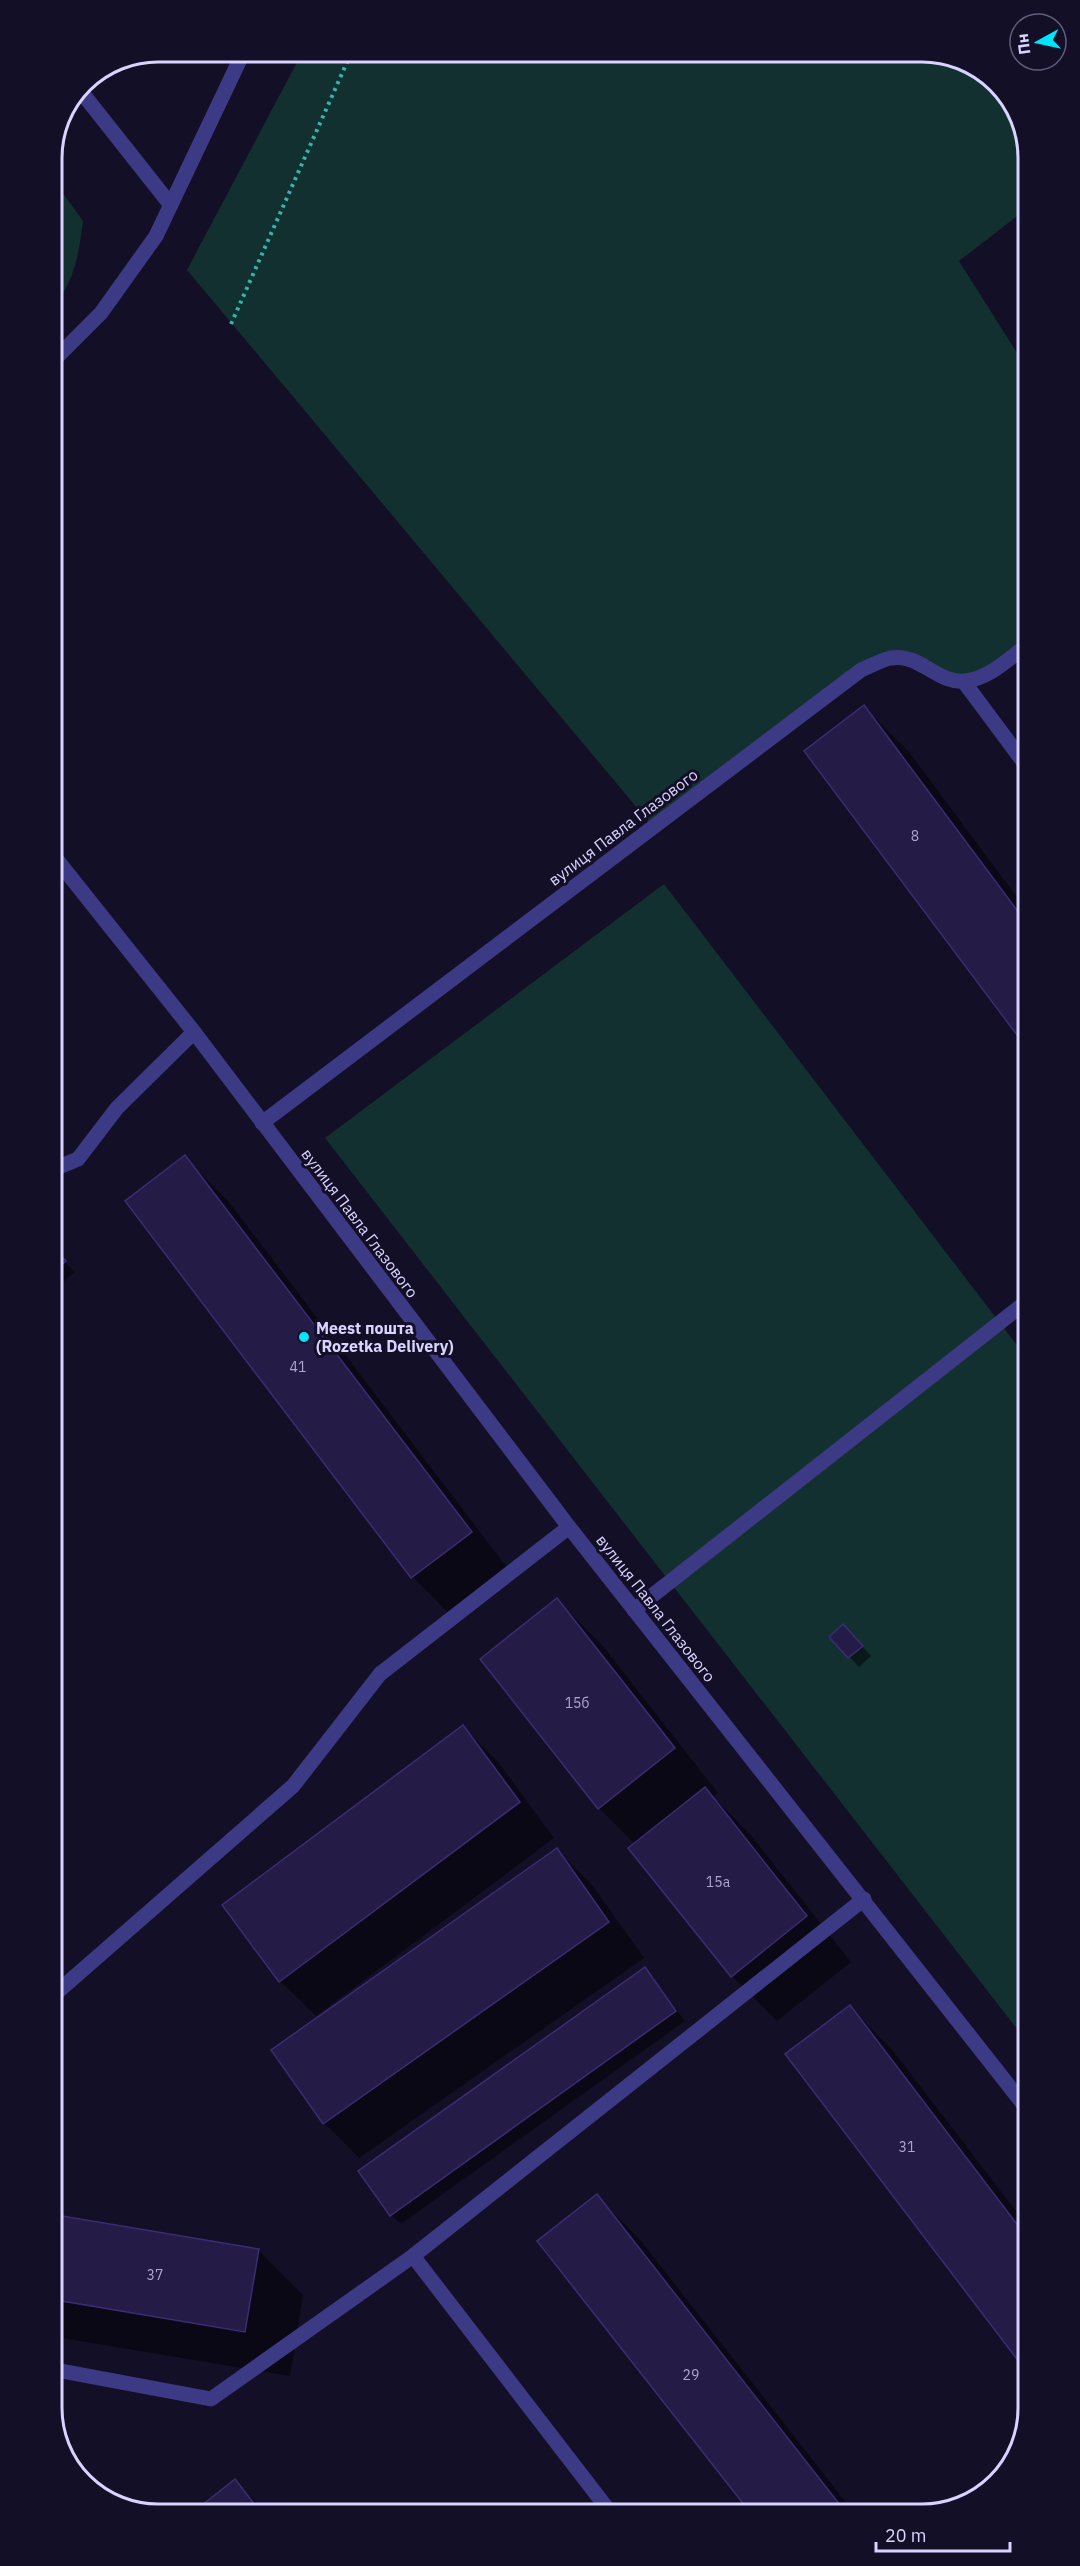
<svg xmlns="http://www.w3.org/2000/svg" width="1080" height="2566" viewBox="0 0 1080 2566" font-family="'IBM Plex Sans',sans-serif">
	<rect width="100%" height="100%" fill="#130f26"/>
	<g fill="#12302f">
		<polygon points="303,51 930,51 988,73 1023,123 1024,211 959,261 1024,364 1025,647 975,679 891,658 653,827 187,270"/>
		<path d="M 51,177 L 83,221 C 79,253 74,284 52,308 Z"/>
		<polygon points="664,884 1026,1357 1028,2043 325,1138"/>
	</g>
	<g fill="#0007">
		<polygon points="864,707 909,752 1025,908 1026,1045"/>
		<polygon points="184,1157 229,1202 515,1578 457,1622 413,1577 127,1202"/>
		<polygon points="54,1250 74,1272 54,1291"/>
		<polygon points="557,1600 602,1645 718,1793 713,1797 750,1834 851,1962 777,2021 732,1976 635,1844 599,1808"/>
		<polygon points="853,1636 871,1656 859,1667 832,1637"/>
		<polygon points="463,1727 498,1762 554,1838 316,2016 280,1981"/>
		<polygon points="557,1850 592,1885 644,1958 359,2158 324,2123"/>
		<polygon points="645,1969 685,2021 401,2224 391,2215"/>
		<polygon points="850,2007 894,2052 1029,2228 1029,2372"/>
		<polygon points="597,2196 641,2241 852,2510 751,2511"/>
		<polygon points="56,2216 258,2250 303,2295 290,2376 56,2337"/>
		<polygon points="235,2481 268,2514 193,2514"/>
	</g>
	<g fill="#241b47" stroke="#3b2d73" stroke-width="1.5">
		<polygon points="864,705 1025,921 1026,1047 804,751"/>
		<polygon points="185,1155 472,1532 411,1578 125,1201"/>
		<polygon points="54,1248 66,1261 54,1272"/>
		<polygon points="557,1598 675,1748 598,1809 480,1659"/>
		<polygon points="843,1624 863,1646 848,1658 829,1637"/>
		<polygon points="463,1725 520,1802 279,1982 222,1905"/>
		<polygon points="705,1787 807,1916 731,1977 628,1848"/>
		<polygon points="557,1848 609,1922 323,2124 271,2050"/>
		<polygon points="645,1967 676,2011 390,2216 358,2171"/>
		<polygon points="850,2005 1029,2240 1029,2375 785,2054"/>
		<polygon points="597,2194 844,2510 749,2511 537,2241"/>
		<polygon points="56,2215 259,2249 245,2332 56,2300"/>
		<polygon points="235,2479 262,2514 191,2514"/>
	</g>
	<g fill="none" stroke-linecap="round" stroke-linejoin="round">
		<polyline stroke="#2fb8b0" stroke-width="4" stroke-dasharray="3 4.5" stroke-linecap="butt" points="231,324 352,51"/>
		<g stroke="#3d3a85" stroke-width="15">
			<polyline points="79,89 170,204"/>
			<polyline points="52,362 101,313 156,236 244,51"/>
			<polyline points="964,682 1025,764"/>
			<polyline points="53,855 194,1032 569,1527 1028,2110"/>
			<path d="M 262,1123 L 861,670 C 871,666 881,660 891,658 C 920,653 937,684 965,681 C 988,679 1007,660 1025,647"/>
			<polyline points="54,1169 78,1159 117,1108 194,1032"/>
			<polyline points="634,1610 1026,1302"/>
			<polyline points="55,1994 293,1786 380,1674 569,1527"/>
			<polyline points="56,2370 211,2399 413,2256"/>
			<polyline points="610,2512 413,2256 864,1899"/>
		</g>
	</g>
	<circle fill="#00e5ff" stroke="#130f26" stroke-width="2" cx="304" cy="1337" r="6"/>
	<g text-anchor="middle" stroke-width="6" stroke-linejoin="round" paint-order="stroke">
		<g font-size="14" fill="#aca6d1">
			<text x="915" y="841">8</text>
			<text x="298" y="1372">41</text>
			<text x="577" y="1708">15б</text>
			<text x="718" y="1887">15а</text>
			<text x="907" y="2152">31</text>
			<text x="155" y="2280">37</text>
			<text x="691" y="2380">29</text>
		</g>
		<g font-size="16" fill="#d9d4ff" stroke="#130f26">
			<text transform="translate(623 827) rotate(-37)" y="6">вулиця Павла Глазового</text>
			<text transform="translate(360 1223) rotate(53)" y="6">вулиця Павла Глазового</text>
			<text transform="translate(656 1608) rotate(52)" y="6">вулиця Павла Глазового</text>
		</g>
		<g font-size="16" font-weight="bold" fill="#d9d4ff" stroke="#130f26" text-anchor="start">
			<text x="316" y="1334">Meest пошта<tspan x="316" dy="18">(Rozetka Delivery)</tspan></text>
		</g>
	</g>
	<path d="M0 0H1080V2566H0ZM158 62H922A96 96 0 0 1 1018 158V2408A96 96 0 0 1 922 2504H158A96 96 0 0 1 62 2408V158A96 96 0 0 1 158 62Z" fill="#130f26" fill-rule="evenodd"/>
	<path fill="none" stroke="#d9d4ff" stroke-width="3" d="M158 62H922A96 96 0 0 1 1018 158V2408A96 96 0 0 1 922 2504H158A96 96 0 0 1 62 2408V158A96 96 0 0 1 158 62Z"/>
	<g transform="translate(1038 42) rotate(262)"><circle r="28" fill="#130f26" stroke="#625e7d" stroke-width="1.5"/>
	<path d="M0-4.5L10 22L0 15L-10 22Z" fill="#00e5ff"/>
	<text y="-9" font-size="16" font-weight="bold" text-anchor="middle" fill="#d9d4ff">Пн</text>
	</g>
	<path d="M876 2542v9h134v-9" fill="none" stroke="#d9d4ff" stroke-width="3"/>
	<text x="885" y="2542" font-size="18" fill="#d9d4ff" stroke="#130f26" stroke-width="4.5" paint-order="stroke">20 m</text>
</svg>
